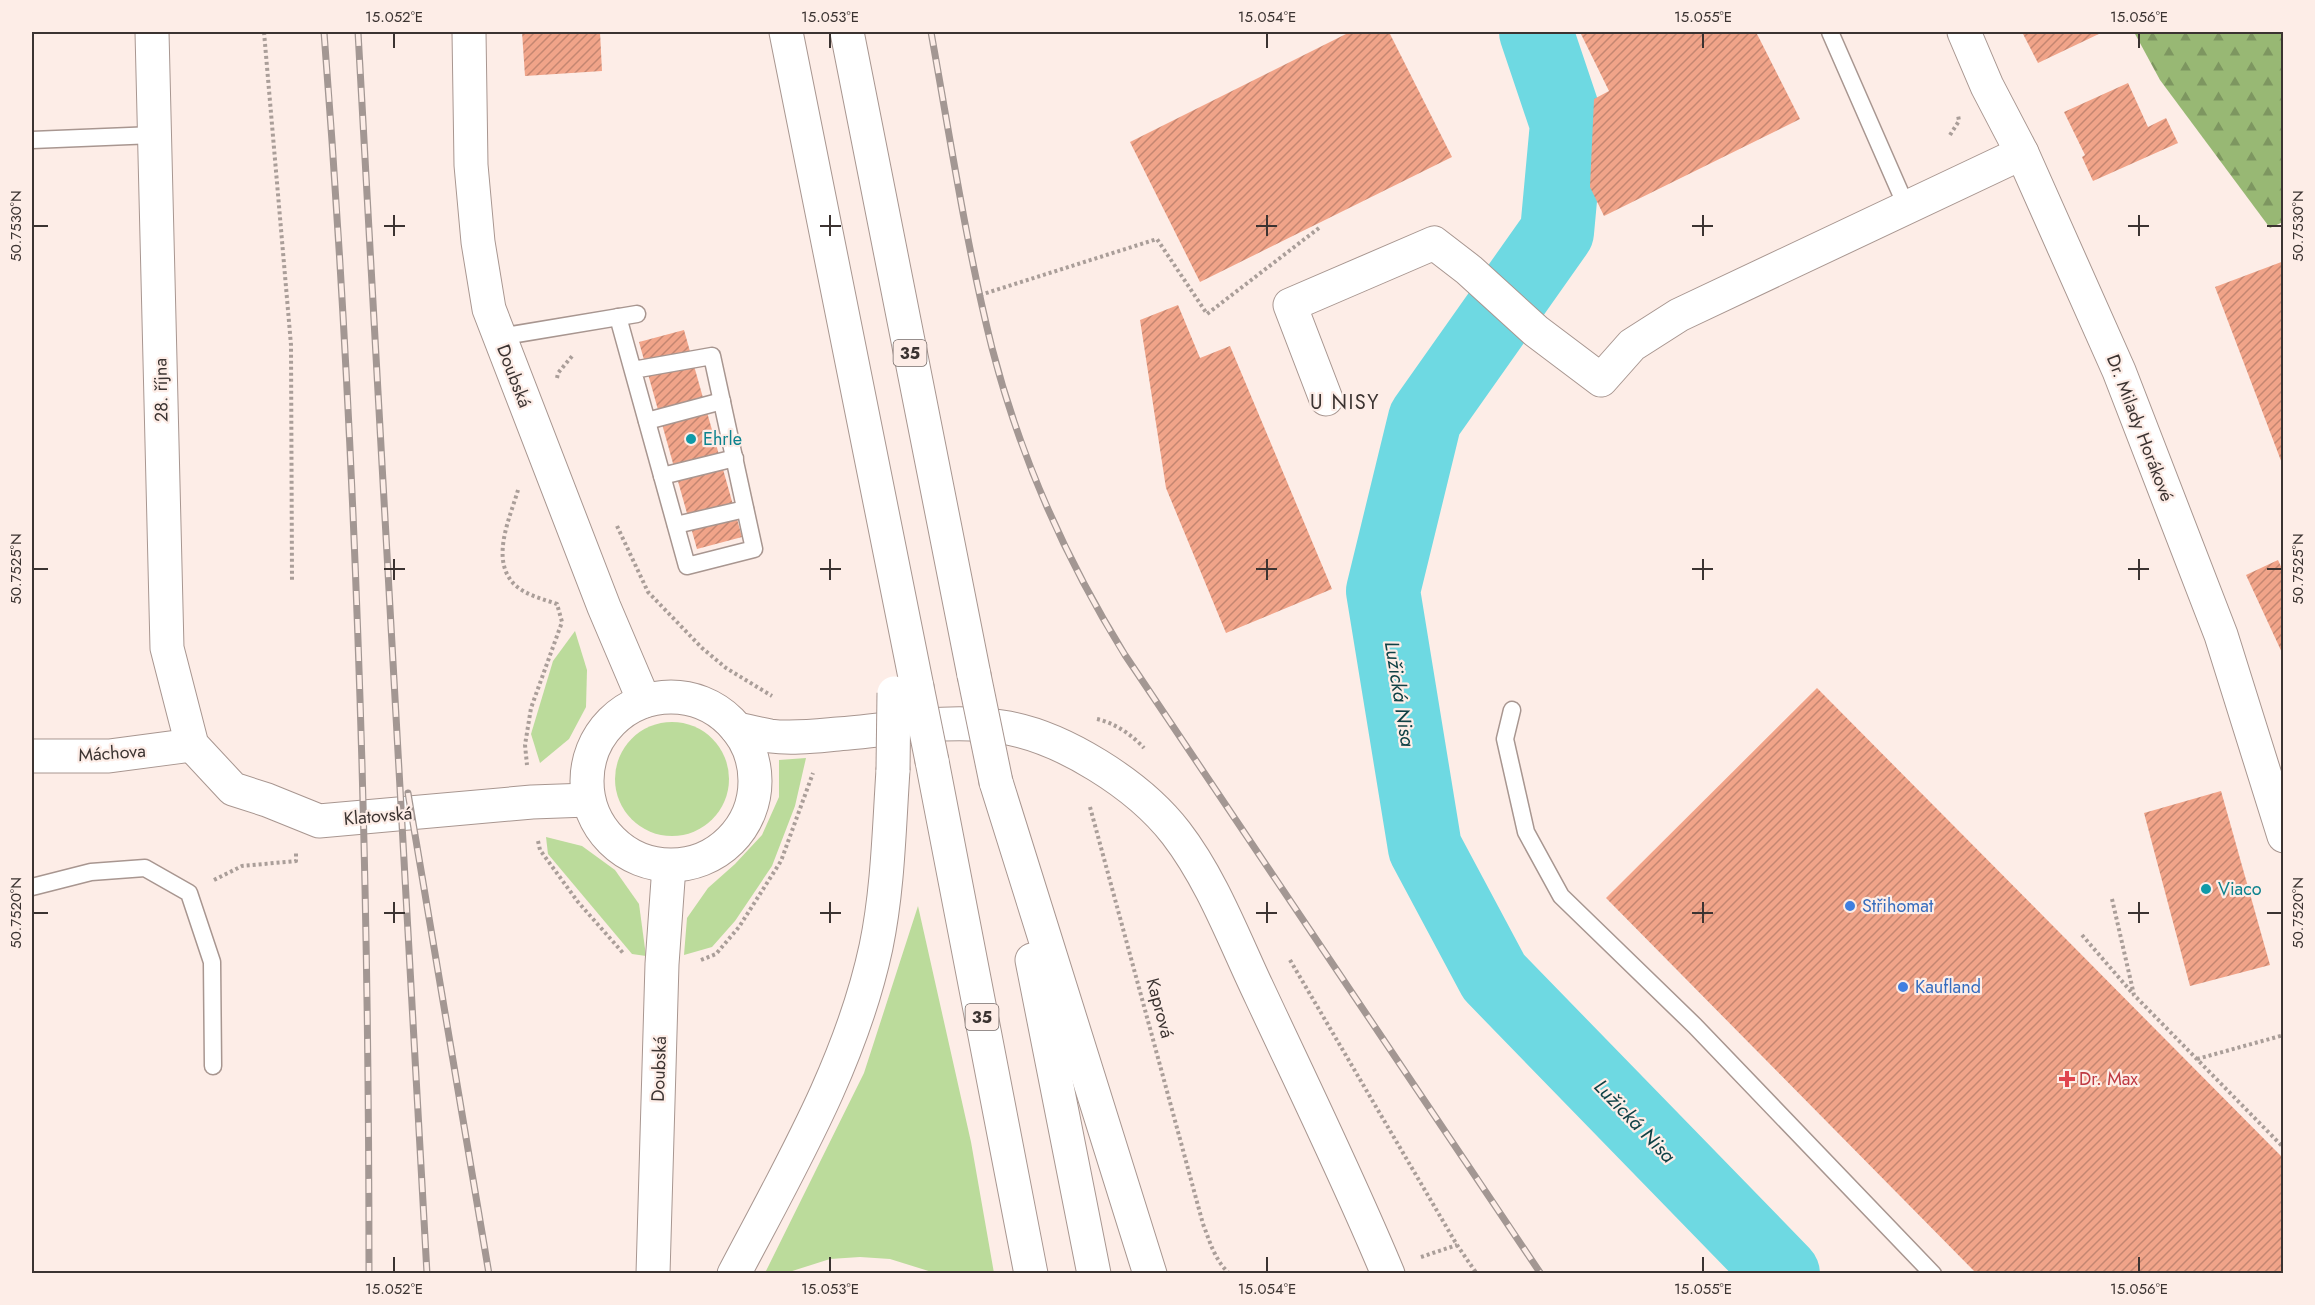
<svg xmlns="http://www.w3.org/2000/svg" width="2315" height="1305" viewBox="0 0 2315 1305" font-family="Jost,sans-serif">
	<defs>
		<pattern id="forest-firs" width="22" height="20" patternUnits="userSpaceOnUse" patternTransform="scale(1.5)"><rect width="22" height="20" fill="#98b874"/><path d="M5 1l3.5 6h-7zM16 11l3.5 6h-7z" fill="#7d9660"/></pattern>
		<pattern id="building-hatch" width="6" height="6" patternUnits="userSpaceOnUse" patternTransform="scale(1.5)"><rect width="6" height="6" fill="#f1a489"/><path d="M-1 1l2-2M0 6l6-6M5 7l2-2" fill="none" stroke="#c48671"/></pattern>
	</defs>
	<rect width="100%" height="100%" fill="#fdede7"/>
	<g fill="#bbdb9b">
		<polygon points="575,631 587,670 586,707 569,739 540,763 531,734 553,661"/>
		<circle cx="672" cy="779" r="57"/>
		<polygon points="806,758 795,806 772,866 735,921 712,947 684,955 687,918 708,888 735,864 762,835 779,797 779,760"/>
		<polygon points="546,837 582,846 615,870 639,904 646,956 632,954 548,854"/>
		<polygon points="918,906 971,1142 994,1273 935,1273 890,1259 860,1257 830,1259 786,1273 765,1273 864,1073"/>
	</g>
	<polygon fill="url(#forest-firs)" points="2134,32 2283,32 2283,222 2270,228 2160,80"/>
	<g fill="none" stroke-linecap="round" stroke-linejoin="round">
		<polyline stroke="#6ed9e2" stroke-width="74" points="1536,32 1567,124 1557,232 1425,419 1383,591 1425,848 1494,977 1783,1274"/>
	</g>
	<g fill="url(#building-hatch)">
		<polygon points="522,32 600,32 602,71 525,76"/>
		<polygon points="1350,32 1389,32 1452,157 1200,282 1130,142"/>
		<polygon points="1580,32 1756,32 1800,119 1604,216 1590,187 1594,99 1609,91"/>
		<polygon points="2022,32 2103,32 2038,63"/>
		<polygon points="2128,83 2148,127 2166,118 2178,143 2093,181 2082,157 2085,155 2064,112"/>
		<polygon points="2284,261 2284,466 2283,466 2215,287"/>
		<polygon points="1178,305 1200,358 1230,346 1332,589 1226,633 1166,488 1140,320"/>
		<polygon points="684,330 742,537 697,549 639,342"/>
		<polygon points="2278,560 2284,573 2284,657 2246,575"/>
		<polygon points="1817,688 2284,1159 2284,1274 1977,1274 1606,898"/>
		<polygon points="2221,791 2270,965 2190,986 2144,813"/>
	</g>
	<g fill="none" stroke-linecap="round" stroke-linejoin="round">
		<g stroke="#a89690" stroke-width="19">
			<g id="service">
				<polyline points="1830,32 1907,208"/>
				<polyline points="32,140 154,135"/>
				<polyline points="618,317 687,566 754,549 712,356 633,370"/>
				<polyline points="499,337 637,314"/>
				<polyline points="647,421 722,401"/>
				<polyline points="662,476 735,458"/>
				<polyline points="676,525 745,509"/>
				<polyline points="1512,710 1505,739 1526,832 1561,896 1695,1026 1933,1274"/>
				<polyline points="32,887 91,872 145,868 189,893 212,962 213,1066"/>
			</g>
		</g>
		<g stroke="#a89690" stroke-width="35">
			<g id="minor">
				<polyline points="1326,399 1290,305 1434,243 1469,270 1536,331 1601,380 1632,345 1679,315 2022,153"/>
				<polyline points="32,756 109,756 192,745"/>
				<polyline points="653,1274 662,964 669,866"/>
			</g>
		</g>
		<g stroke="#a89690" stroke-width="35">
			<g id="tertiary">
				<polyline points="152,32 167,648 192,745 233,789 267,800 319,821 532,802 588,800"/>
				<polyline points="469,32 471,165 478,242 489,309 604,607 644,701"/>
				<polyline points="1964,32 1987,86 2022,153 2119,371 2221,635 2284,836"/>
				<circle cx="671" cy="781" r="84"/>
			</g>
		</g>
		<g stroke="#a89690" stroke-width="35">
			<g id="trunk">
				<polyline points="786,32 917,687"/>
				<polyline points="847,32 974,675"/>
				<path d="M 737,729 C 748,731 759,734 770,736 C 792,739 816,736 838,734 C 891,730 949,718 1002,727 C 1062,736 1139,785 1176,833 C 1213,881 1235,942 1261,996 C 1304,1088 1349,1180 1388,1274"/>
				<polyline points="932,761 1031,1274"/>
				<polyline points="996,782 1150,1274"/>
				<polyline points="1032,960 1094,1274"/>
				<path d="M 734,1274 C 789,1169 851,1064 876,947 C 888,889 889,830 893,770"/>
			</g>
		</g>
		<g stroke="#aa9e99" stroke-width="4" stroke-dasharray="3 3" stroke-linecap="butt">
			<polyline points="264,32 291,345 292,581"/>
			<polyline points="1950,135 1959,121 1958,115"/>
			<polyline points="980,295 1157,239 1207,314 1319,228"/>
			<polyline points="557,378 558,373 573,355"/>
			<path d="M 518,490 C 510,518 490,559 514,584 C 525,595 543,599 557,604 L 562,622 L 531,708 L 525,745 L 527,765"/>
			<polyline points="617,526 648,592 702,648 726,668 772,696"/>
			<path d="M 1097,719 C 1115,723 1132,735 1144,748"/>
			<path d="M 1090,807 L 1203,1224 C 1210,1242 1215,1261 1230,1274"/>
			<polyline points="538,841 540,850 578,902 623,953"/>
			<polyline points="214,880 242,866 296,861 296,852"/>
			<polyline points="2112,899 2134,995 2284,1148"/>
			<polyline points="2082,935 2134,995"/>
			<polyline points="701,960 716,954 739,927 781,861 813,773"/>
			<polyline points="1290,960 1457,1245 1477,1274"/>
			<polyline points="2197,1059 2284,1035"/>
			<polyline points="1421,1257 1457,1245"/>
		</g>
		<use href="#service" stroke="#fff" stroke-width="16"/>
		<use href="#minor" stroke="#fff" stroke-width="33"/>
		<use href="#tertiary" stroke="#fff" stroke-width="33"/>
		<use href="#trunk" stroke="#fff" stroke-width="33"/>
		<g stroke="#a39793" stroke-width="7">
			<g id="rail">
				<path d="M 324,32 C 356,445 369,859 369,1274"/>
				<polyline points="358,32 427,1274"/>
				<path d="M 931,32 C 950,137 966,244 992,348 C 1020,456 1066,560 1125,655 L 1541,1274"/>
				<polyline points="408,793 489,1274"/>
			</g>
		</g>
		<use href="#rail" stroke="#fdede7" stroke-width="4.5" stroke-dasharray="14" stroke-linecap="butt"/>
		<g stroke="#a89690" stroke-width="35" stroke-linecap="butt">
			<g id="trunk-bridge">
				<polyline points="974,675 996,782"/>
				<polyline points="917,687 932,761"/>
				<polyline points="893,770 894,693"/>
			</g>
		</g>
		<use href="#trunk-bridge" stroke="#fff" stroke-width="33"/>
	</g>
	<path fill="none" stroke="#3b3331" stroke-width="2" d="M 394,33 L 394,48M 830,33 L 830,48M 1267,33 L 1267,48M 1703,33 L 1703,48M 2139,33 L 2139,48M 394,215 L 394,236M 830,215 L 830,236M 1267,215 L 1267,236M 1703,215 L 1703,236M 2139,215 L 2139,236M 33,226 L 48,226M 384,226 L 405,226M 820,226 L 841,226M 1256,226 L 1277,226M 1692,226 L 1713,226M 2128,226 L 2149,226M 2267,226 L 2282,226M 394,559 L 394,580M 830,559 L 830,580M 1267,559 L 1267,580M 1703,559 L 1703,580M 2139,559 L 2139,580M 33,569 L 48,569M 384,569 L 405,569M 820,569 L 841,569M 1256,569 L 1277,569M 1692,569 L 1713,569M 2128,569 L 2149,569M 2267,569 L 2282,569M 394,902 L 394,923M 830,902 L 830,923M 1267,902 L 1267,923M 1703,902 L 1703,923M 2139,902 L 2139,923M 33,913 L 48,913M 384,913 L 405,913M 820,913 L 841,913M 1256,913 L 1277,913M 1692,913 L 1713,913M 2128,913 L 2149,913M 2267,913 L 2282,913M 394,1257 L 394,1272M 830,1257 L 830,1272M 1267,1257 L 1267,1272M 1703,1257 L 1703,1272M 2139,1257 L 2139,1272"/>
	<g fill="#0f9aa8" stroke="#fdede7" stroke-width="2">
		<circle cx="691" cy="439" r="6"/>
		<circle cx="2206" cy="889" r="6"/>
	</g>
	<g fill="#3f7fe0" stroke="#fdede7" stroke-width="2">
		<circle cx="1850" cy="906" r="6"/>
		<circle cx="1903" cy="987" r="6"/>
	</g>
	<path fill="#e0444e" stroke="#fdede7" stroke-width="2" d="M2064 1070h6v6h6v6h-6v6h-6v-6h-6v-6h6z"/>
	<g text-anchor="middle" stroke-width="4.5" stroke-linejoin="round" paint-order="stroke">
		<g fill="#fdede7" stroke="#756b68" stroke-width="1.5">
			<rect x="893.5" y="340" width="33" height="26" rx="4.5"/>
			<rect x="965.5" y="1004" width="33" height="26" rx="4.5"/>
		</g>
		<g font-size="16" font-weight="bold" fill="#3b3331">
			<text x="910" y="359">35</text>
			<text x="982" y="1023">35</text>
		</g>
		<g font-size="18" fill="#3b3331" stroke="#fdede7">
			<text transform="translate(514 376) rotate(69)" y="6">Doubská</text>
			<text transform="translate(161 390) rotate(-91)" y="6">28. října</text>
			<text transform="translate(2140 428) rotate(69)" y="6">Dr. Milady Horákové</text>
			<text transform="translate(112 753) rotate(-4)" y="6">Máchova</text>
			<text transform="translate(378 816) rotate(-5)" y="6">Klatovská</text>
			<text transform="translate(1160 1008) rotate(75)" y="6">Kaprová</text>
			<text transform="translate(659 1069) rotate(-88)" y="6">Doubská</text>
		</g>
		<g font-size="18" fill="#0d838f" stroke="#fdede7" text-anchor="start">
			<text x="703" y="445">Ehrle</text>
			<text x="2218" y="895">Viaco</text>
		</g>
		<g font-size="18" fill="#366cbe" stroke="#fdede7" text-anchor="start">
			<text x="1862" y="912">Střihomat</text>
			<text x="1915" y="993">Kaufland</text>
		</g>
		<g font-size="18" fill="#be3a42" stroke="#fdede7" text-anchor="start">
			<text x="2079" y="1085">Dr. Max</text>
		</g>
		<g font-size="20" letter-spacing="1.5" fill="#3b3331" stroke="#fdede7">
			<text x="1345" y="409">U NISY</text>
		</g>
		<g font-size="20" font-style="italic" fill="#0f4145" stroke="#fdede7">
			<text transform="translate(1400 694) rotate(81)" y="7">Lužická Nisa</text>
			<text transform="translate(1635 1121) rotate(46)" y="7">Lužická Nisa</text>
		</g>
	</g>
	<rect width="2315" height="1305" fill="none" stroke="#fdede7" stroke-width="66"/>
	<rect x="33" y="33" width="2249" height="1239" fill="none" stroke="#3b3331" stroke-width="2"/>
	<g font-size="15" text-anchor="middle" fill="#3b3331">
		<text x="394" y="22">15.052°E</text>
		<text x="830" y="22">15.053°E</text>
		<text x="1267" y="22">15.054°E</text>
		<text x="1703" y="22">15.055°E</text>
		<text x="2139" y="22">15.056°E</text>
		<text transform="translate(16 226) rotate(-90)" y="5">50.7530°N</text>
		<text transform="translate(2298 226) rotate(-90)" y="5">50.7530°N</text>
		<text transform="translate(16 569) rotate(-90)" y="5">50.7525°N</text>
		<text transform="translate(2298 569) rotate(-90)" y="5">50.7525°N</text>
		<text transform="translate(16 913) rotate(-90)" y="5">50.7520°N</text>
		<text transform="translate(2298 913) rotate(-90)" y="5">50.7520°N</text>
		<text x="394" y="1294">15.052°E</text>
		<text x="830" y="1294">15.053°E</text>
		<text x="1267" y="1294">15.054°E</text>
		<text x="1703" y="1294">15.055°E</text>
		<text x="2139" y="1294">15.056°E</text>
	</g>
</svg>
